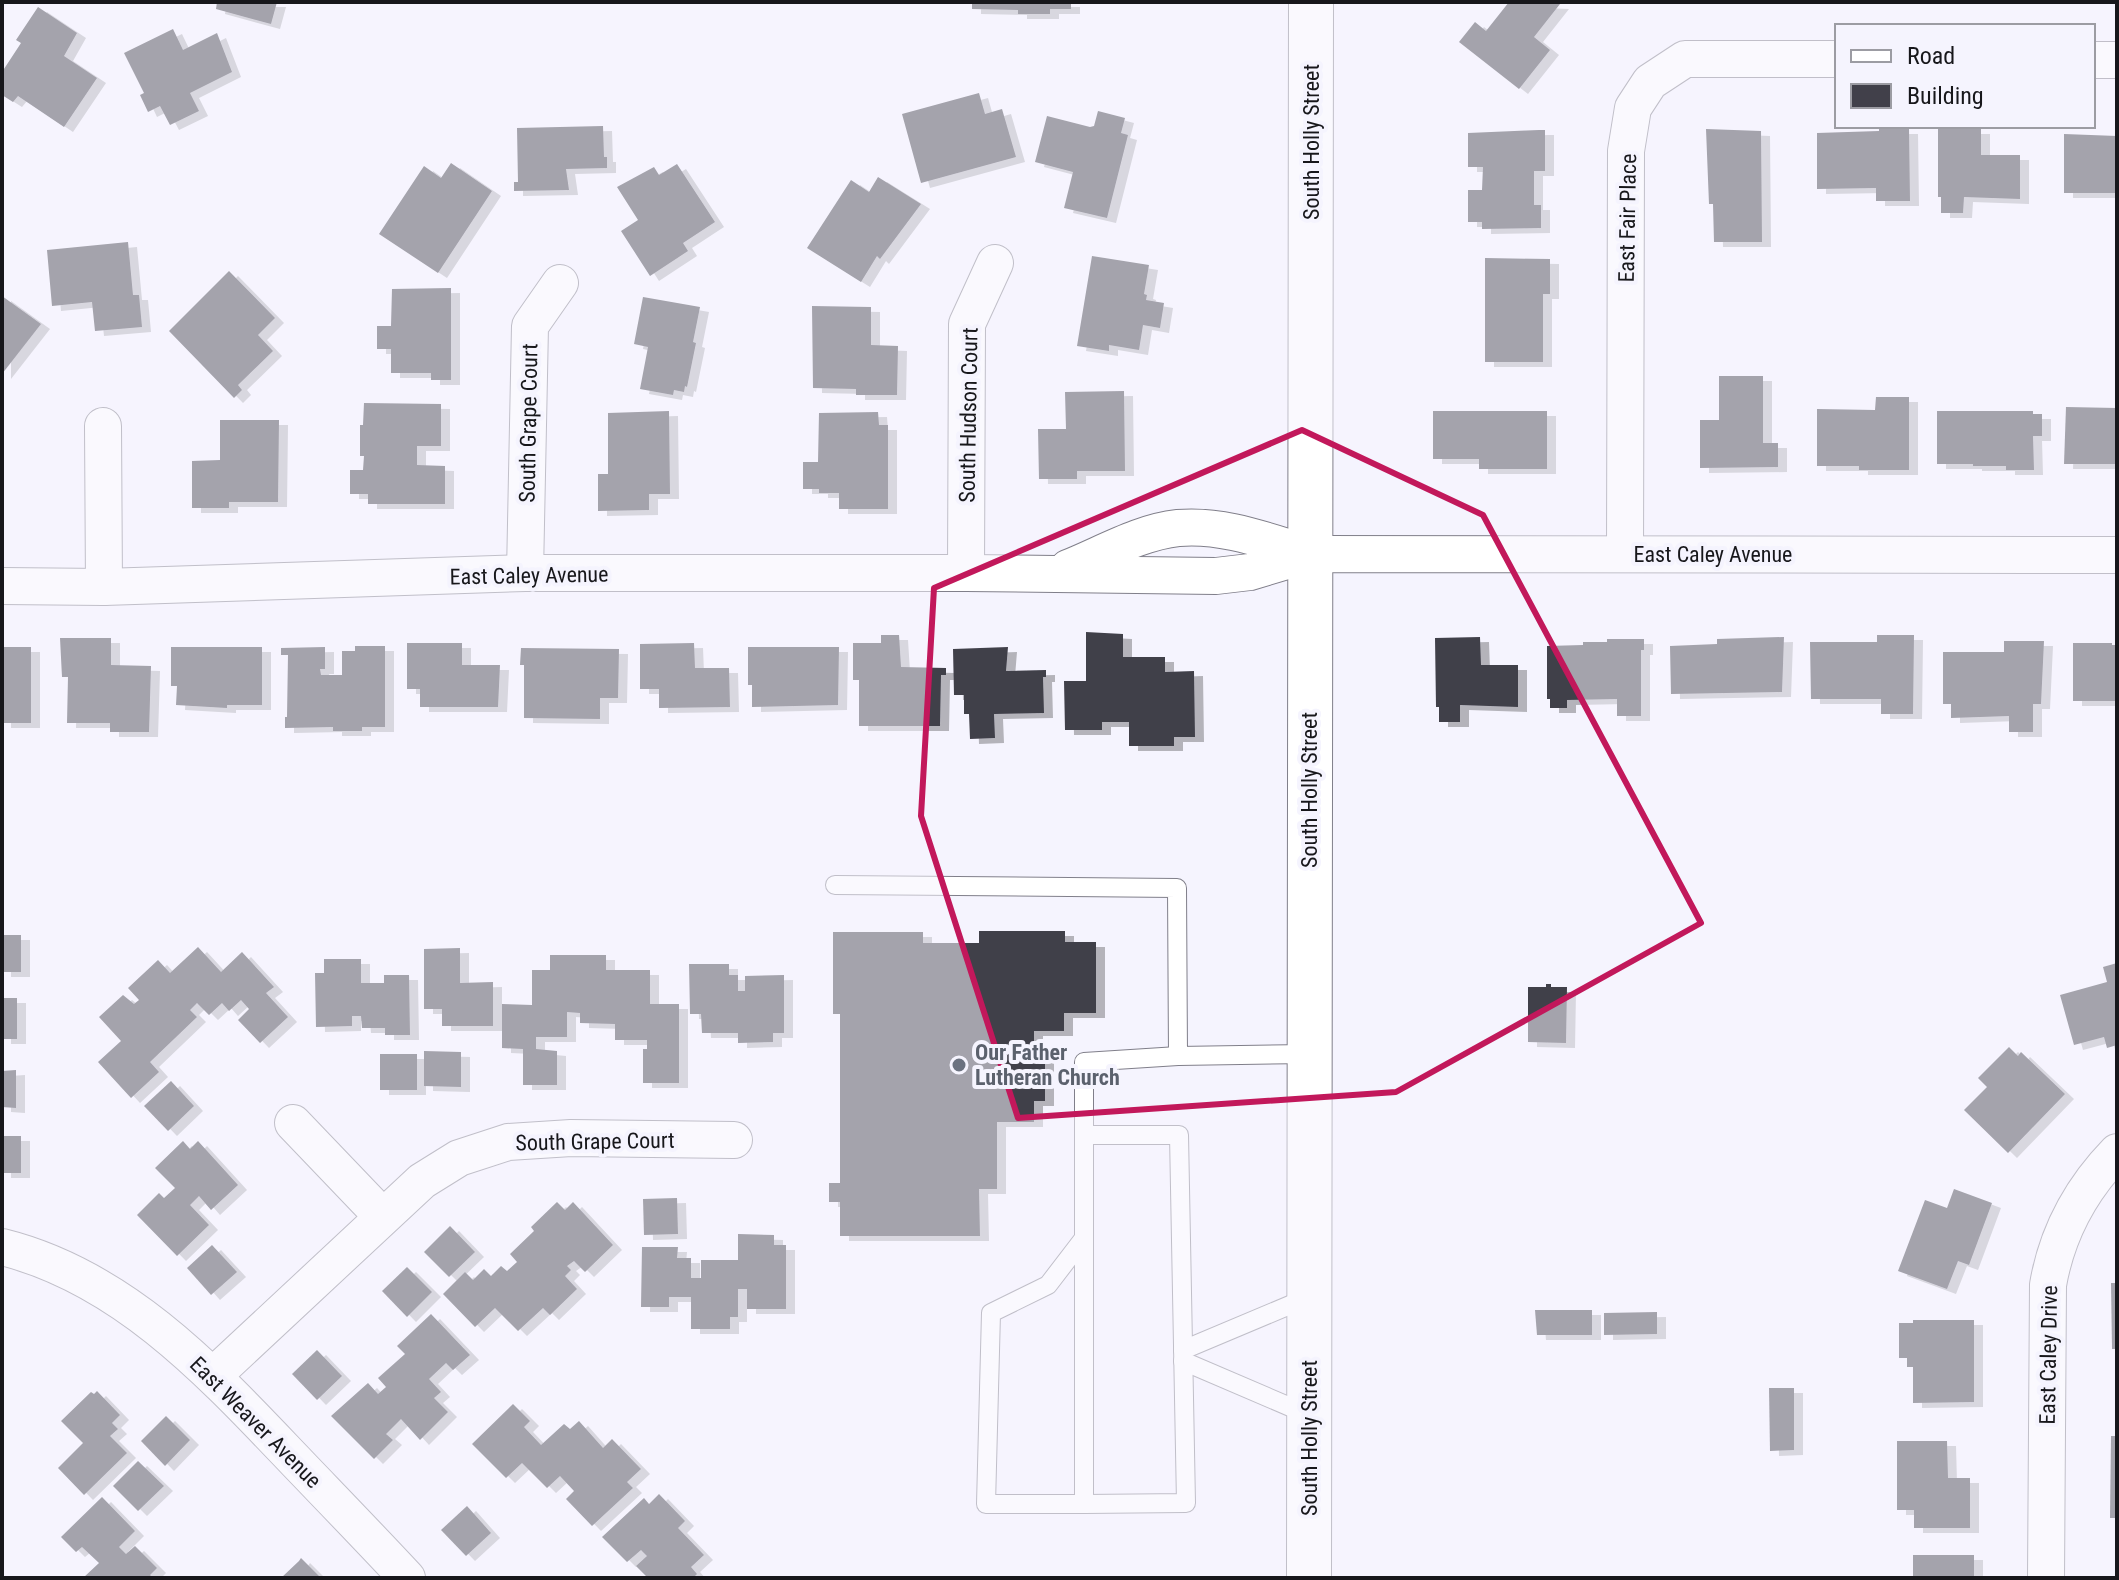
<svg xmlns="http://www.w3.org/2000/svg" width="2119" height="1580" viewBox="0 0 2119 1580" font-family="'Roboto Condensed',sans-serif">
	<defs>
		<filter id="shadow"><feDropShadow dx="9" dy="5" stdDeviation="0" flood-color="#0004"/></filter>
	</defs>
	<rect width="100%" height="100%" fill="#f5f4fe"/>
	<g fill="#41404a" filter="url(#shadow)">
		<polygon points="217,2 277,2 271,24 216,9"/>
		<polygon points="972,2 1071,2 1071,9 1050,9 1050,14 1018,14 1018,10 972,9"/>
		<polygon points="1509,2 1560,4 1534,37 1550,50 1519,89 1459,42 1475,22 1486,31"/>
		<polygon points="38,7 77,33 64,56 97,78 64,127 18,96 13,102 2,95 2,72 21,43 16,40"/>
		<polygon points="173,29 183,50 217,33 232,72 190,93 199,111 170,125 160,106 148,112 140,95 144,93 124,53"/>
		<polygon points="979,93 985,114 1002,109 1016,157 921,183 902,114"/>
		<polygon points="1098,111 1125,118 1121,133 1128,135 1107,218 1064,208 1073,172 1035,162 1047,116 1090,127 1094,126"/>
		<polygon points="603,126 604,157 607,157 607,168 566,169 569,190 514,191 514,182 518,182 517,128"/>
		<polygon points="1706,129 1761,131 1762,242 1714,242 1713,204 1709,204"/>
		<polygon points="1879,129 1909,129 1910,201 1876,201 1876,188 1817,189 1817,133 1879,131"/>
		<polygon points="1938,129 1981,129 1981,155 2020,155 2020,199 1964,197 1963,213 1941,213 1941,197 1938,197"/>
		<polygon points="1539,130 1545,130 1545,171 1534,171 1534,205 1541,205 1541,228 1482,229 1482,222 1468,222 1468,190 1482,190 1483,167 1468,167 1468,133"/>
		<polygon points="2064,134 2117,136 2117,193 2064,193"/>
		<polygon points="451,163 492,191 438,273 379,234 424,166 441,178"/>
		<polygon points="677,164 715,222 683,243 688,251 650,276 621,231 638,220 617,187 654,167 659,175"/>
		<polygon points="878,177 921,204 880,259 877,256 861,282 807,248 851,180 869,192"/>
		<polygon points="128,242 133,295 139,295 142,327 95,331 92,302 52,306 47,250"/>
		<polygon points="1092,256 1149,265 1144,294 1147,295 1146,300 1164,303 1160,328 1143,325 1139,350 1109,345 1109,351 1077,346"/>
		<polygon points="1485,258 1550,259 1550,294 1543,294 1543,362 1485,362"/>
		<polygon points="229,271 275,318 258,335 273,351 238,385 242,390 234,398 169,331"/>
		<polygon points="451,288 451,380 431,380 431,373 391,373 391,349 377,349 377,326 391,326 392,289"/>
		<polygon points="2,296 41,324 2,374"/>
		<polygon points="643,297 700,307 693,342 696,343 687,387 685,386 684,392 674,390 673,395 640,389 648,347 634,344"/>
		<polygon points="812,306 871,307 871,345 898,346 897,395 856,395 856,389 813,388"/>
		<polygon points="1719,376 1763,376 1763,443 1778,443 1778,467 1700,468 1700,420 1719,420"/>
		<polygon points="1124,391 1125,471 1077,471 1077,479 1039,479 1038,429 1066,429 1065,392"/>
		<polygon points="1876,397 1909,397 1909,470 1859,470 1859,466 1817,466 1817,409 1875,410"/>
		<polygon points="364,403 441,404 441,446 417,446 417,465 445,466 445,504 368,504 368,494 350,494 350,470 363,470 364,456 360,456 360,425 363,425"/>
		<polygon points="2066,407 2117,408 2117,464 2064,464"/>
		<polygon points="669,411 670,494 649,494 649,510 598,511 598,474 608,474 608,413"/>
		<polygon points="1433,411 1547,411 1547,469 1479,469 1479,459 1433,459"/>
		<polygon points="1937,411 2033,411 2033,414 2042,414 2042,436 2033,436 2034,470 2006,470 2006,466 1973,466 1973,464 1937,464"/>
		<polygon points="878,412 879,425 888,425 888,509 839,509 839,493 819,493 819,489 803,489 803,462 818,462 819,413"/>
		<polygon points="220,420 279,420 278,502 229,502 229,508 192,508 192,461 220,460"/>
		<polygon points="1086,632 1123,634 1123,657 1165,657 1165,672 1194,671 1195,737 1174,737 1174,746 1129,746 1129,722 1102,722 1102,730 1065,730 1064,681 1086,681"/>
		<polygon points="881,635 899,635 901,667 946,668 946,675 941,675 940,726 859,726 859,680 853,680 853,643 881,643"/>
		<polygon points="1877,635 1914,635 1913,714 1881,714 1881,699 1811,699 1810,642 1877,642"/>
		<polygon points="1480,637 1481,665 1518,665 1518,707 1460,705 1460,722 1439,722 1439,707 1436,707 1435,638"/>
		<polygon points="1784,637 1782,692 1671,694 1670,646 1717,644 1717,639"/>
		<polygon points="60,638 111,638 111,665 151,666 149,732 110,732 110,723 67,723 68,677 62,677"/>
		<polygon points="1607,639 1644,639 1644,650 1641,650 1641,716 1617,716 1617,699 1567,700 1567,708 1550,708 1550,699 1547,699 1547,646 1583,645 1583,642 1607,642"/>
		<polygon points="2004,641 2044,641 2041,704 2033,704 2033,732 2009,732 2009,716 1951,718 1951,704 1943,704 1943,652 2004,652"/>
		<polygon points="407,643 462,643 462,665 500,665 498,707 420,707 420,689 407,689"/>
		<polygon points="694,643 695,668 729,668 730,707 659,708 659,689 640,689 640,644"/>
		<polygon points="2073,643 2112,643 2112,645 2117,645 2117,701 2073,701"/>
		<polygon points="355,646 385,646 385,727 362,727 362,731 333,731 333,727 285,728 285,717 287,717 288,655 281,655 281,648 325,647 325,669 320,669 321,675 342,675 342,651 355,651"/>
		<rect x="2" y="647" width="29" height="76"/>
		<polygon points="171,647 262,647 262,705 227,705 227,708 176,705 177,686 171,686"/>
		<polygon points="748,647 839,647 838,705 752,707 752,685 748,685"/>
		<polygon points="1008,647 1006,671 1046,670 1046,677 1043,677 1044,713 994,714 995,738 970,739 969,714 964,714 964,695 954,695 953,649"/>
		<polygon points="521,648 619,649 618,698 600,698 600,719 524,718 524,665 520,665"/>
		<polygon points="979,931 1065,931 1065,942 1096,942 1096,1013 1064,1013 1064,1031 1034,1031 1034,1044 1045,1044 1045,1101 1034,1101 1034,1122 997,1122 997,1189 979,1189 980,1236 840,1236 840,1202 829,1202 829,1183 840,1183 840,1014 833,1014 833,932 923,932 923,943 979,943"/>
		<rect x="2" y="935" width="19" height="37"/>
		<polygon points="198,947 221,972 242,952 274,987 266,993 288,1017 260,1043 238,1020 249,1009 241,1000 229,1011 222,1003 209,1015 197,1003 190,1010 197,1017 150,1062 159,1072 131,1098 98,1062 121,1041 99,1017 123,995 134,1004 139,1000 128,988 158,960 170,973"/>
		<polygon points="460,948 460,983 493,982 493,1026 442,1026 442,1009 424,1009 424,949"/>
		<polygon points="550,955 606,955 606,970 650,970 650,1004 679,1004 679,1083 643,1083 643,1049 647,1049 647,1040 615,1040 615,1024 580,1023 580,1013 567,1012 567,1037 536,1037 536,1049 557,1051 557,1085 523,1085 523,1049 502,1048 502,1004 532,1005 532,970 550,970"/>
		<polygon points="324,959 361,959 361,983 384,983 384,975 409,975 410,1035 385,1035 385,1028 362,1028 361,1016 352,1016 352,1026 316,1027 315,973 324,973"/>
		<polygon points="2117,963 2117,1045 2107,1048 2104,1037 2074,1045 2060,995 2107,982 2103,967"/>
		<polygon points="689,964 729,964 729,975 738,975 738,991 745,991 745,976 784,975 784,1033 773,1033 773,1042 738,1043 738,1033 702,1033 701,1014 690,1014"/>
		<polygon points="1546,984 1551,984 1551,987 1567,987 1566,1043 1528,1042 1528,987 1546,987"/>
		<rect x="2" y="998" width="15" height="41"/>
		<polygon points="2009,1047 2018,1056 2021,1052 2065,1094 2008,1153 1964,1110 1987,1087 1978,1078"/>
		<polygon points="424,1051 461,1052 461,1087 424,1086"/>
		<rect x="380" y="1054" width="37" height="36"/>
		<polygon points="16,1070 16,1108 2,1107 2,1071"/>
		<polygon points="171,1081 194,1106 168,1131 144,1106"/>
		<rect x="2" y="1136" width="19" height="37"/>
		<polygon points="183,1141 190,1149 198,1141 238,1185 211,1210 199,1196 190,1205 209,1225 177,1256 137,1215 159,1193 164,1198 175,1188 155,1168"/>
		<polygon points="1954,1189 1992,1203 1969,1265 1958,1261 1947,1289 1898,1271 1925,1200 1947,1208"/>
		<polygon points="677,1198 678,1234 644,1235 643,1199"/>
		<polygon points="557,1202 565,1210 573,1202 613,1245 585,1272 574,1261 567,1266 571,1270 565,1276 577,1289 550,1315 543,1308 518,1331 495,1308 475,1327 443,1294 465,1272 473,1280 484,1269 491,1276 501,1266 507,1271 517,1262 510,1254 534,1231 531,1227"/>
		<polygon points="450,1226 475,1252 449,1277 424,1252"/>
		<polygon points="738,1234 774,1235 774,1245 786,1245 786,1309 747,1309 747,1289 738,1289 738,1317 730,1317 730,1329 691,1329 691,1297 669,1297 669,1307 641,1307 642,1247 678,1247 677,1258 691,1258 691,1278 701,1278 701,1260 738,1260"/>
		<polygon points="212,1245 237,1272 211,1295 187,1268"/>
		<polygon points="407,1267 432,1292 407,1317 382,1291"/>
		<polygon points="2111,1283 2117,1283 2117,1349 2112,1349"/>
		<polygon points="1535,1310 1592,1310 1592,1335 1537,1335"/>
		<polygon points="1657,1312 1657,1334 1604,1335 1604,1313"/>
		<polygon points="431,1314 470,1355 453,1370 446,1363 429,1379 441,1392 434,1398 448,1412 420,1440 401,1419 386,1434 393,1440 374,1459 331,1416 368,1383 378,1394 386,1387 378,1378 405,1354 397,1346"/>
		<polygon points="1913,1320 1974,1320 1974,1402 1913,1403 1913,1367 1907,1367 1907,1358 1899,1358 1899,1323 1913,1323"/>
		<polygon points="317,1350 342,1376 317,1400 292,1374"/>
		<polygon points="1769,1388 1794,1388 1794,1450 1770,1451"/>
		<polygon points="97,1391 120,1415 112,1423 118,1429 110,1436 127,1453 84,1495 58,1468 83,1443 61,1421 91,1392 94,1394"/>
		<polygon points="513,1404 530,1421 524,1427 541,1445 564,1424 570,1429 579,1421 603,1448 612,1439 641,1469 627,1482 633,1488 592,1526 566,1499 574,1491 560,1476 547,1488 522,1463 506,1478 472,1444"/>
		<polygon points="166,1416 190,1440 165,1466 141,1441"/>
		<polygon points="2111,1436 2117,1436 2117,1518 2110,1518"/>
		<polygon points="1897,1441 1947,1441 1948,1478 1970,1478 1970,1528 1914,1528 1914,1510 1897,1510"/>
		<polygon points="138,1461 164,1486 138,1511 113,1486"/>
		<polygon points="659,1494 685,1521 678,1528 704,1555 691,1567 697,1574 693,1578 644,1578 646,1576 636,1566 647,1556 641,1550 627,1562 602,1537 644,1498 649,1504"/>
		<polygon points="102,1497 135,1531 119,1547 126,1554 135,1546 157,1568 150,1575 153,1578 83,1578 99,1563 82,1547 76,1552 61,1537"/>
		<polygon points="467,1506 491,1533 466,1556 441,1530"/>
		<rect x="1913" y="1555" width="61" height="23"/>
		<polygon points="301,1558 321,1578 281,1578 299,1561"/>
	</g>
	<g fill="none" stroke-linecap="round" stroke-linejoin="round">
		<g stroke="#807f8a" stroke-width="20">
			<g id="service">
				<polyline points="835,885 1177,888 1178,1056 1309,1054"/>
				<polyline points="1084,1135 1179,1135 1186,1503 1084,1504"/>
				<polyline points="1084,1238 1048,1285 991,1313 986,1504 1084,1504 1084,1062 1178,1056"/>
				<polyline points="1183,1350 1309,1297"/>
				<polyline points="1183,1361 1309,1415"/>
			</g>
		</g>
		<g stroke="#807f8a" stroke-width="38">
			<g id="minor">
				<polyline points="2093,60 2117,60"/>
				<polyline points="103,426 104,587"/>
				<polyline points="1625,554 1626,151 1633,108 1650,82 1685,59 1837,59"/>
				<path d="M 1068,568 C 1103,554 1140,532 1178,528 C 1224,524 1266,541 1310,554"/>
				<polyline points="525,573 530,326 560,283"/>
				<polyline points="966,573 967,324 995,263"/>
				<polyline points="2,586 104,587 525,573 966,573 1216,576 1250,572 1310,554 2117,555"/>
				<polyline points="293,1123 382,1216"/>
				<path d="M 2,1247 C 119,1276 205,1366 285,1450 C 326,1493 367,1535 407,1578"/>
				<polyline points="214,1375 422,1181 459,1158 508,1142 571,1138 734,1140"/>
				<path d="M 2046,1578 L 2048,1285 C 2057,1233 2080,1190 2117,1152"/>
			</g>
		</g>
		<g stroke="#807f8a" stroke-width="46">
			<polyline id="secondary" points="1309,1578 1311,2"/>
		</g>
		<use href="#service" stroke="#fff" stroke-width="18"/>
		<use href="#minor" stroke="#fff" stroke-width="36"/>
		<use href="#secondary" stroke="#fff" stroke-width="44"/>
	</g>
	<path d="M0 0H2119V1580H0ZM 1302,430 L 1483,515 L 1701,923 L 1396,1092 L 1018,1118 L 921,816 L 934,588 Z" fill="#f5f4fe" fill-opacity=".55" fill-rule="evenodd"/>
	<path fill="none" stroke="#c2185b" stroke-width="6" stroke-linejoin="round" d="M 1302,430 L 1483,515 L 1701,923 L 1396,1092 L 1018,1118 L 921,816 L 934,588 Z"/>
	<circle fill="#6b7280" stroke="#f5f4fe" stroke-width="3" cx="959" cy="1065" r="8"/>
	<g text-anchor="middle" stroke-width="8" stroke-linejoin="round" paint-order="stroke">
		<g font-size="22" fill="#17171b" stroke="#f5f4fe">
			<text transform="translate(1311 142) rotate(-90)" y="8">South Holly Street</text>
			<text transform="translate(1627 218) rotate(-89)" y="8">East Fair Place</text>
			<text transform="translate(968 415) rotate(-89)" y="8">South Hudson Court</text>
			<text transform="translate(528 423) rotate(-89)" y="8">South Grape Court</text>
			<text x="1713" y="562">East Caley Avenue</text>
			<text transform="translate(529 575) rotate(-1)" y="8">East Caley Avenue</text>
			<text transform="translate(1309 790) rotate(-90)" y="8">South Holly Street</text>
			<text transform="translate(595 1141) rotate(-1)" y="8">South Grape Court</text>
			<text transform="translate(2048 1355) rotate(-89)" y="8">East Caley Drive</text>
			<text transform="translate(256 1422) rotate(45)" y="8">East Weaver Avenue</text>
			<text transform="translate(1309 1438) rotate(-90)" y="8">South Holly Street</text>
		</g>
		<g font-size="22" font-weight="bold" fill="#5b616d" stroke="#f5f4fe" text-anchor="start">
			<text x="975" y="1060">Our Father<tspan x="975" dy="25">Lutheran Church</tspan></text>
		</g>
	</g>
	<rect width="2119" height="1580" fill="none" stroke="#17171b" stroke-width="8"/>
	<rect x="1835" y="24" width="260" height="104" fill="#f5f4fe" stroke="#9c9ca3" stroke-width="2"/>
	<rect x="1851" y="50" width="40" height="12" fill="#ffffff" stroke="#9c9ca3" stroke-width="2"/>
	<text x="1907" y="64" font-size="24" fill="#17171b">Road</text>
	<rect x="1851" y="84" width="40" height="24" fill="#41404a" stroke="#9c9ca3" stroke-width="2"/>
	<text x="1907" y="104" font-size="24" fill="#17171b">Building</text>
</svg>
